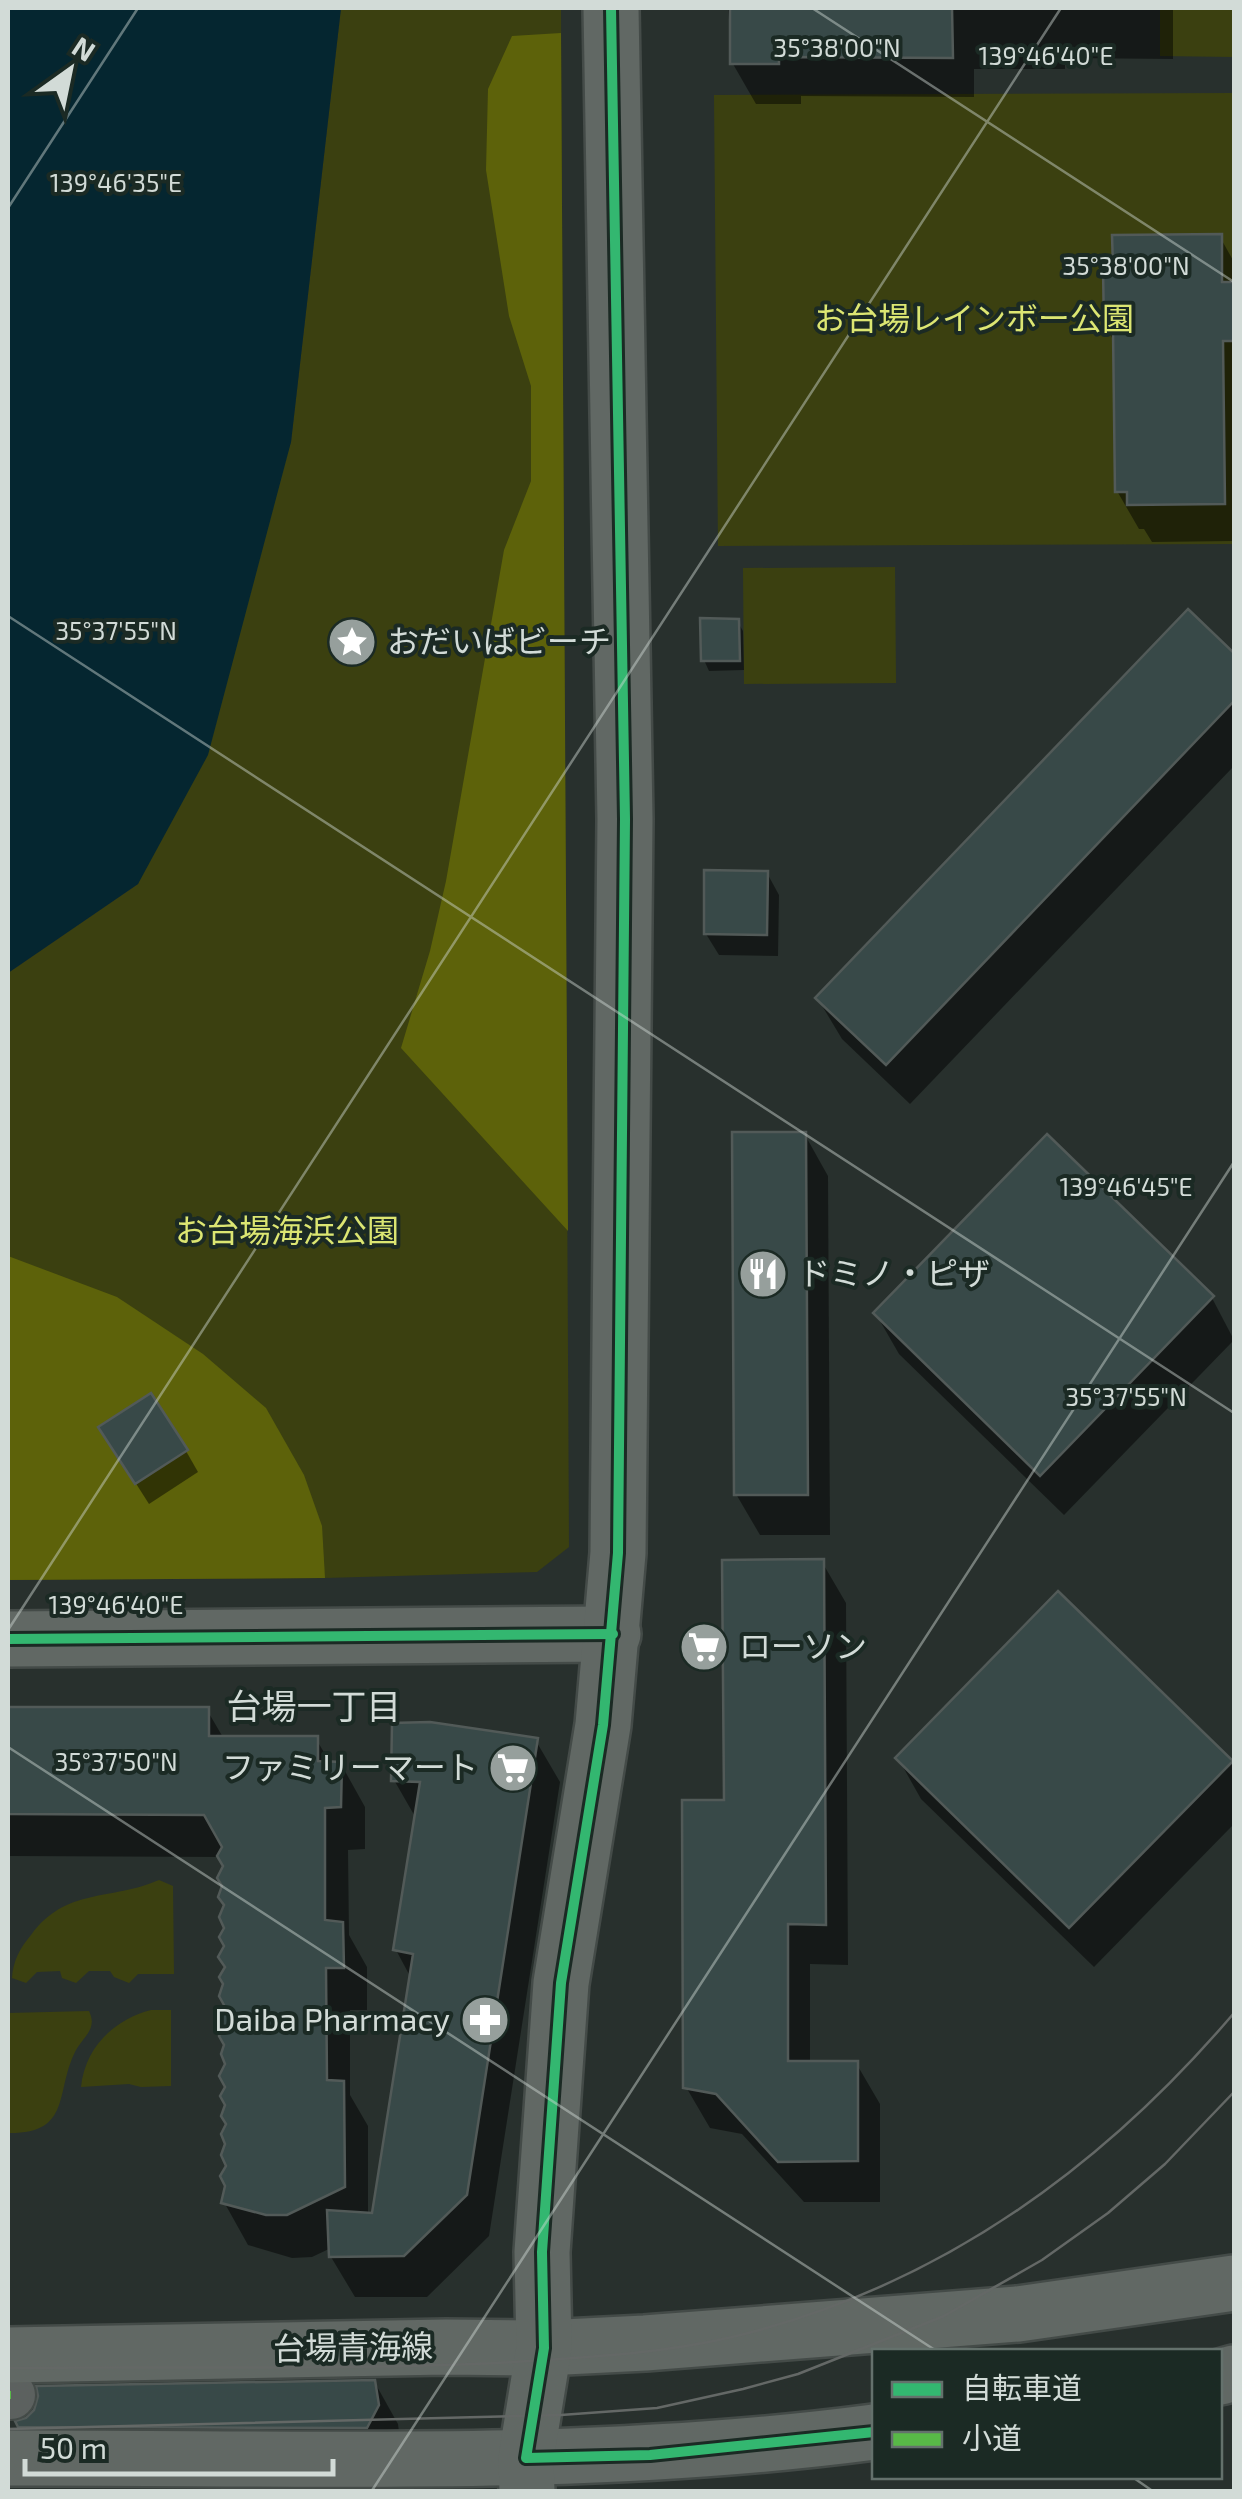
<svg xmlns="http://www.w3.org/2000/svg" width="1242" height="2499" viewBox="0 0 1242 2499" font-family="'Exo 2','Noto Sans JP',sans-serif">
	<rect width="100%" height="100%" fill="#28302d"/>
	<g fill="#3b4010">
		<polygon points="341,8 561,8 569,1547 537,1572 325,1578 8,1580 8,973 138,884 291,442"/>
		<polygon points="1160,8 1234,8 1234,57 1160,56"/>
		<polygon points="1234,93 1234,544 718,546 714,95"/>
		<polygon points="895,567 896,683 744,684 743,568"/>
		<path d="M 159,1880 L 173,1886 L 174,1974 L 138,1974 L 129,1983 L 114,1977 L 110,1971 L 89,1971 L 76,1983 L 62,1978 L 60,1971 L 37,1972 L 26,1983 L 12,1978 C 13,1961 20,1948 31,1935 C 66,1887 111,1901 159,1880 Z"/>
		<path d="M 151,2010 L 171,2010 L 171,2086 L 141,2087 L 129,2084 L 81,2087 C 85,2048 113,2020 151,2010 Z"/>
		<path d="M 89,2011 C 98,2030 83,2036 75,2052 C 55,2092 72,2134 8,2133 L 8,2013 Z"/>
	</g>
	<g fill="#5d620a">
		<polygon points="561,33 561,34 568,1231 401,1048 430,951 446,881 504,550 531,481 531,386 509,316 486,170 488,89 512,36"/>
		<polygon points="8,1256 117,1297 203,1354 266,1408 304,1475 322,1526 325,1578 8,1580"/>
	</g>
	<polygon fill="#052630" points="8,8 341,8 291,442 208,755 138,884 8,973"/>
	<g fill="#0007">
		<polygon points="728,8 1173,8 1173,59 1065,58 1065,69 974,69 974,97 801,96 801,104 756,104 733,64"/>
		<polygon points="1220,237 1234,262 1234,541 1152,542 1144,529 1139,529 1117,491 1116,345 1107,329"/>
		<polygon points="1188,613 1234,657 1234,766 910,1104 842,1039 818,999"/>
		<polygon points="737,621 743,631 744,670 709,671 704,660"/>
		<polygon points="767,873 779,895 778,956 719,955 706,934"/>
		<polygon points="805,1135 828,1176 830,1535 760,1535 736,1494"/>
		<polygon points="1212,1298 1234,1340 1064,1515 899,1354 876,1314"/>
		<polygon points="114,1449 186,1451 198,1472 149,1504"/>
		<polygon points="822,1562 846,1603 848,1965 810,1964 810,2064 856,2063 880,2104 880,2202 804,2202 742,2134 710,2128 686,2087 726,1803"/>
		<polygon points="8,1710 207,1710 224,1739 316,1739 331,1764 341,1764 365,1807 365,1849 348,1850 349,1935 367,1967 367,2010 350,2010 350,2095 368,2126 368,2215 374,2216 411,1978 396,1950 417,1820 394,1780 536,1741 560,1782 489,2236 427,2297 355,2297 331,2257 331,2248 312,2257 292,2258 248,2245 224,2202 229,2166 226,1867 220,1857 8,1856"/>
		<polygon points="898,1758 1231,1763 1234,1769 1234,1824 1094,1967 921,1799"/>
		<polygon points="375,2383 398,2424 401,2447 44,2467 19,2423"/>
	</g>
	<g fill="#384948" stroke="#525a58" stroke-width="2.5">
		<polygon points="730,8 952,8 953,58 779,57 779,64 730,64"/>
		<polygon points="1222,234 1222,282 1234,282 1234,341 1223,341 1225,504 1127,505 1127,492 1115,492 1113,330 1104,330 1103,267 1113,267 1112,235"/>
		<polygon points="1188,609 1234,653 1234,701 886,1065 815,998"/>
		<polygon points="700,618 739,619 740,661 701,661"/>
		<polygon points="704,870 768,871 767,935 704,934"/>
		<polygon points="732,1132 806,1132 808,1495 734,1495"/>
		<polygon points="1047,1134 1214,1296 1040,1476 873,1313"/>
		<polygon points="151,1393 188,1450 135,1484 98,1427"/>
		<polygon points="824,1559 826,1925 788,1924 788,2061 858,2061 858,2161 778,2162 716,2094 683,2088 682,1800 724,1800 722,1560"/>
		<polygon points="1058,1591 1233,1761 1069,1928 895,1758"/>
		<polygon points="8,1707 209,1707 209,1736 318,1736 318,1761 342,1762 341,1807 325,1808 325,1920 343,1922 344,1968 326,1968 327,2080 344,2081 345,2187 287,2215 266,2215 221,2203 225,2186 220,2176 226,2166 221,2155 225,2144 221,2134 226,2124 221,2116 225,2105 220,2096 225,2087 219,2076 225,2064 221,2054 224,2045 219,2036 224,2026 218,2017 224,2005 219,1996 223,1984 219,1977 225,1967 218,1957 224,1946 219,1937 224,1928 219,1917 224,1905 218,1897 222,1886 217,1878 223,1866 217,1856 222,1847 204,1815 8,1814"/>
		<polygon points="430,1722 538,1738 467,2195 404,2256 329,2257 327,2210 372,2213 413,1954 393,1950 420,1782 391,1781 392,1723"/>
		<polygon points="375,2380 379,2405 367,2428 18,2427 15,2421 26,2418 34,2410 38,2396 36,2386"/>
	</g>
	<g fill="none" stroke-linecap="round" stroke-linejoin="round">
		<g stroke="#444b48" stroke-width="52">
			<polyline id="street" points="8,2395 11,2395"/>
		</g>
		<g stroke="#444b48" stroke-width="60">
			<g id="secondary">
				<polyline points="8,1639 613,1634"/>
				<polyline points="8,2355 446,2347 544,2348 645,2343 1018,2314 1234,2283"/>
				<polyline points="1220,2377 1234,2373"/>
				<path d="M 8,2458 C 296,2457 587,2470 874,2432"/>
				<polyline points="527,2492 526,2458 544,2348 542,2252 561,1983 603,1725 618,1553 625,819 611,8"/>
			</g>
		</g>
		<use href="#street" stroke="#5c615f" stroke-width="48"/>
		<use href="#secondary" stroke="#616864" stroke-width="55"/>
		<g stroke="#646866" stroke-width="2.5">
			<path d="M 8,2368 C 177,2366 347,2371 515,2362 C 598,2357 684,2352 763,2329 C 953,2276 1108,2161 1234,2013"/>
			<polyline points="8,2429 561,2415 657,2408 743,2389 798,2374 944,2316 1042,2260 1108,2213 1165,2164 1234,2092"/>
		</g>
		<polyline stroke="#58b947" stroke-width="8" stroke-dasharray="15 8" stroke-linecap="butt" points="8,2395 11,2395"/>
		<g stroke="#1b2a24" stroke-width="16">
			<g id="cycleway">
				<polyline points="611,8 625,819 618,1553 603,1725 561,1983 542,2252 544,2348 526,2458 650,2455 874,2432"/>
				<polyline points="8,1639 613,1634"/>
			</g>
		</g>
		<use href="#cycleway" stroke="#33b770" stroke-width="10"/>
	</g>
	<path fill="none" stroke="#d2dbd7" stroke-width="2.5" stroke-opacity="0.45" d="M 812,8 L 1234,282M 8,208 L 138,8M 8,616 L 1234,1413M 8,1630 L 1061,8M 8,1747 L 938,2352M 1131,2476 L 1154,2492M 371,2492 L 1234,1162"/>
	<defs>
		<g id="sight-disc" transform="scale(2.5)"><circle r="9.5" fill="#969f9c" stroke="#1b2a24"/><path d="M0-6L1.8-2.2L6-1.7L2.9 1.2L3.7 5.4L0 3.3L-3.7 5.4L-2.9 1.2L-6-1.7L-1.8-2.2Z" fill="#fff"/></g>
		<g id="restaurant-disc" transform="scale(2.5)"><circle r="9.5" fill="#969f9c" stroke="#1b2a24"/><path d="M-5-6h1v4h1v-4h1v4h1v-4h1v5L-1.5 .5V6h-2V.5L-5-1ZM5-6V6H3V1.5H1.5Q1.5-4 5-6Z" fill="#fff"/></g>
		<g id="supermarket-disc" transform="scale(2.5)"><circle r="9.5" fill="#969f9c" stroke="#1b2a24"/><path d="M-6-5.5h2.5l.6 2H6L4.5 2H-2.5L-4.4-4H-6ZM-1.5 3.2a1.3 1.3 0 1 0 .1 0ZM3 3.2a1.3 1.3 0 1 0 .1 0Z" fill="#fff"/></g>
		<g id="pharmacy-disc" transform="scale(2.5)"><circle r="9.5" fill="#969f9c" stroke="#1b2a24"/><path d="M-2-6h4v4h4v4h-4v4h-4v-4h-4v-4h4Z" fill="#fff"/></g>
	</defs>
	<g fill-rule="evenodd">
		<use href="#sight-disc" x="352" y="642"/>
		<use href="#restaurant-disc" x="763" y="1274"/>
		<use href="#supermarket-disc" x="704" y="1647"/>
		<use href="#supermarket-disc" x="513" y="1768"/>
		<use href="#pharmacy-disc" x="485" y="2020"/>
	</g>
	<g text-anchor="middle" stroke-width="8" stroke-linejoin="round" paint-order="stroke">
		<g font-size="32" fill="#dce672" stroke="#1b2a24">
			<text x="974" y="330">お台場レインボー公園</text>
			<text x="287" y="1242">お台場海浜公園</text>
		</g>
		<g font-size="32" fill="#d2dbd7" stroke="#1b2a24" text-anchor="start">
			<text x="387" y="653">おだいばビーチ</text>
			<text x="798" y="1285">ドミノ・ピザ</text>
			<text x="739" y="1658">ローソン</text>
			<text x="478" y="1779" text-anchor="end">ファミリーマート</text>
			<text x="450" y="2031" text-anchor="end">Daiba Pharmacy</text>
		</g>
		<g font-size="32" fill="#d2dbd7" stroke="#1b2a24">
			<text transform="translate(353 2348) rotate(-1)" y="11">台場青海線</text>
		</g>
		<g font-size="35" fill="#d2dbd7" stroke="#1b2a24">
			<text x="314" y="1719">台場一丁目</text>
		</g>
	</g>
	<g font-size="25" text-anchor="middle" fill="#d2dbd7" stroke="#1b2a24" stroke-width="8" stroke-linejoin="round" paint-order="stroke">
		<text x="837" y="57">35°38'00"N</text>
		<text x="1046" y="65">139°46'40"E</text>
		<text x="116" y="192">139°46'35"E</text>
		<text x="1126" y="275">35°38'00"N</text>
		<text x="116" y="640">35°37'55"N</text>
		<text x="1126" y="1196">139°46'45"E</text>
		<text x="1126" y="1406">35°37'55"N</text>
		<text x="116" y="1614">139°46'40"E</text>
		<text x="116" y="1771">35°37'50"N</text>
	</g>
	<rect width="1242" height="2499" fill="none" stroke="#d2dbd7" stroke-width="20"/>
	<rect x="872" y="2349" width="350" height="130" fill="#1b2a24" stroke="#64716c" stroke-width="2.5"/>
	<rect x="892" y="2382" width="50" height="15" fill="#33b770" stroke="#64716c" stroke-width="2.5"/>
	<text x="962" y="2399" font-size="30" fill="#d2dbd7">自転車道</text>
	<rect x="892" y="2432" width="50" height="15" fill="#58b947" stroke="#64716c" stroke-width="2.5"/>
	<text x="962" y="2449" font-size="30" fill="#d2dbd7">小道</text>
	<g transform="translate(70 70) rotate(33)" stroke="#1b2a24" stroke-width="8" paint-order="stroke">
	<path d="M0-8L18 38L0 25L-18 38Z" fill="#d2dbd7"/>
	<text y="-15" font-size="28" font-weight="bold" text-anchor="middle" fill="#d2dbd7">N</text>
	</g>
	<path d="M25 2459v15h308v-15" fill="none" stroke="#d2dbd7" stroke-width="5"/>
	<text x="40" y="2459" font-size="30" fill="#d2dbd7" stroke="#1b2a24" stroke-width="8" paint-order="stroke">50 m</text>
</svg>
